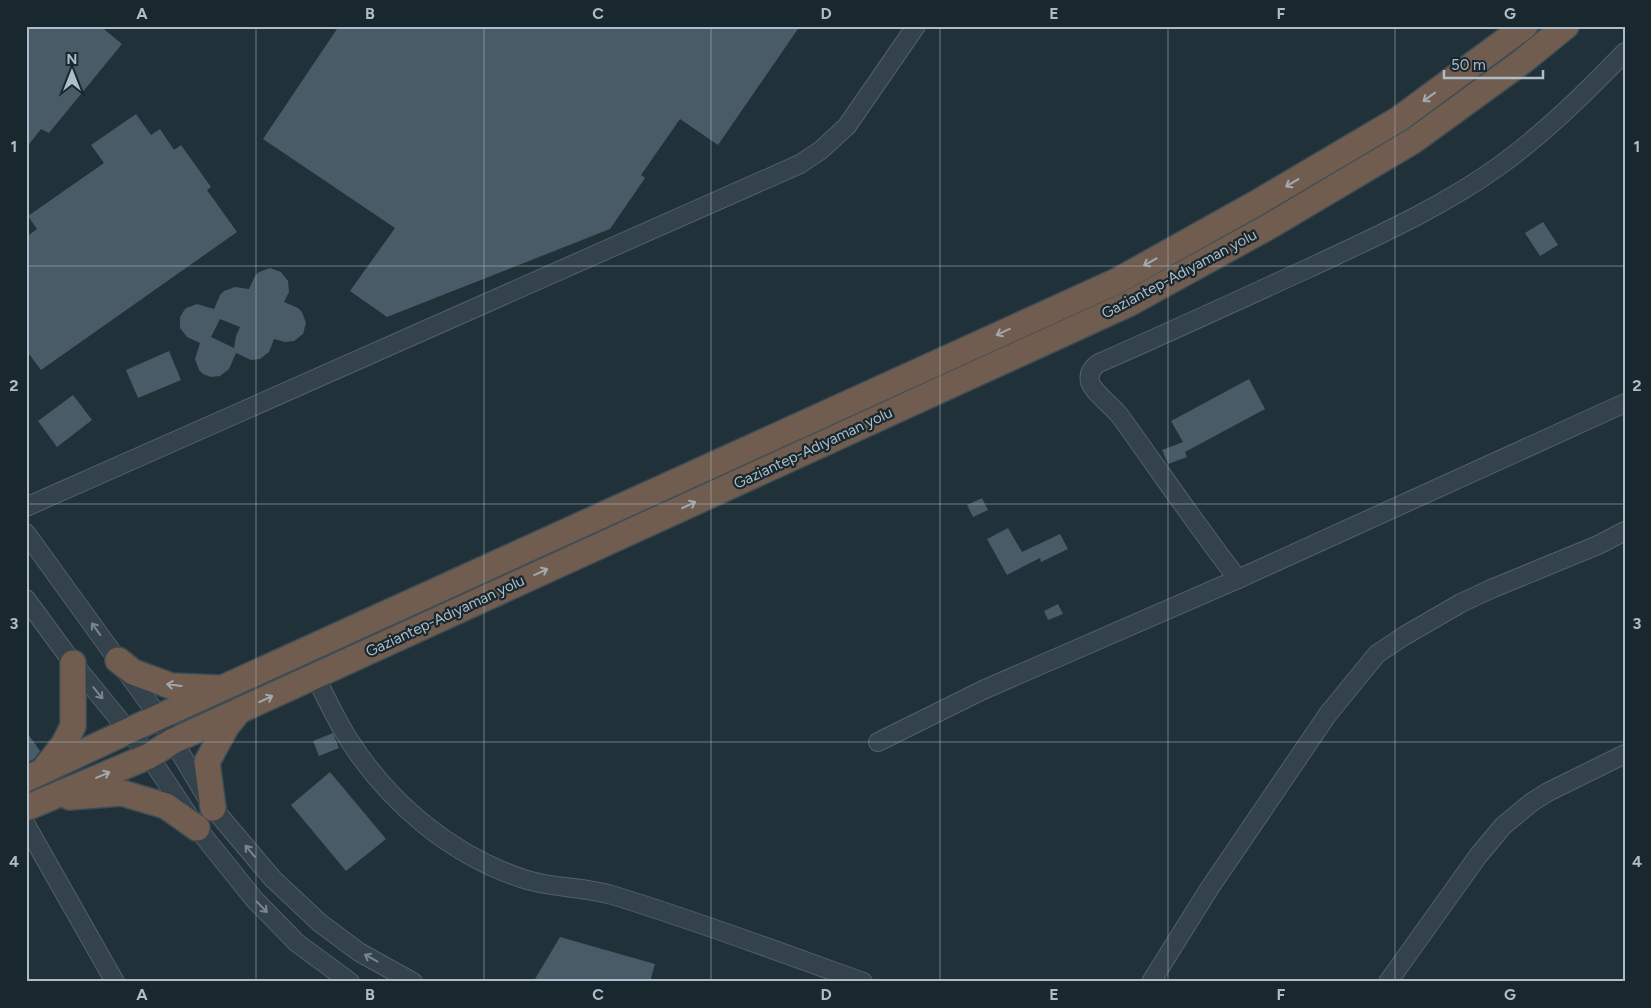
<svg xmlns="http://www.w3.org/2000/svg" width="1651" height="1008" viewBox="0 0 1651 1008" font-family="Figtree,sans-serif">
	<rect width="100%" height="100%" fill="#20313a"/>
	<g fill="#485b67" fill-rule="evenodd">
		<polygon points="26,26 100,26 122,44 49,133 41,129 26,148"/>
		<polygon points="339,26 800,26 718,145 680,119 641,175 645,178 610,229 387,317 350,291 395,228 263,139"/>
		<polygon points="136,114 151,135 160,129 174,150 181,145 211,187 207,190 237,232 41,370 26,350 26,237 37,229 28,216 104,163 91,145"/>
		<polygon points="1543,222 1558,245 1540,256 1525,233"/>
		<path d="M 270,268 L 281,272 L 288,281 L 289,292 L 284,302 L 298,308 L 302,312 L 306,323 L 303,334 L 294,341 L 285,342 L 274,339 L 269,352 L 260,359 L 251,360 L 236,353 L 229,369 L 220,376 L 211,377 L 203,374 L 199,370 L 195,359 L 200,343 L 187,337 L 180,328 L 180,317 L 183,312 L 186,308 L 197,304 L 214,309 L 220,295 L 224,291 L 235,287 L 249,289 L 255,276 L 259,272 ZM 220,319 L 240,327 L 236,336 L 234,348 L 211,337 Z"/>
		<polygon points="169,351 181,380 138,398 126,370"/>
		<polygon points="1249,379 1265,409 1185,452 1187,457 1168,464 1162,450 1183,442 1171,421"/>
		<polygon points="73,395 92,420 57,447 38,421"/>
		<polygon points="982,498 988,510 973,517 967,505"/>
		<polygon points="1008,528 1022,552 1060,534 1068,549 1041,562 1040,558 1007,575 987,539"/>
		<polygon points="1058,604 1063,614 1048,620 1044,611"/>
		<polygon points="26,731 40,751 34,759 26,763"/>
		<polygon points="333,733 339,748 319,756 313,741"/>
		<polygon points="330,772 386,839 346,871 291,805"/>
		<polygon points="560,937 655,964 650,982 545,982 535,979"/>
	</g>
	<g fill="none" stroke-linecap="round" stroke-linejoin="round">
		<g stroke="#516068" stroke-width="20">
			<g id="minor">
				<polyline points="26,507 800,164 821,150 847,126 916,26"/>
				<polyline points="26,533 159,717 213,808 273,879 320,923 359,952 413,982"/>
				<path d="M 1238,579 C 1197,526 1159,470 1120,416 C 1112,406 1094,393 1090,382 C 1088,373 1093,367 1099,363 C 1170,332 1239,300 1309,268 C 1375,237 1443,207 1502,164 C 1547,131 1586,92 1625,52"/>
				<polyline points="26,599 73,663 149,756 197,828 254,899 297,943 350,982"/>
				<path d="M 315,676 C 326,697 336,720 349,740 C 390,804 453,857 527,880 C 554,888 584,887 612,895 C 697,921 780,952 863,982"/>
				<polyline points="878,742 983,690 1238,579 1625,403"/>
				<polyline points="26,825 115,982"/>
				<polyline points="1151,982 1209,889 1328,714 1377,654 1404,636 1461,603 1491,589 1598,545 1625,531"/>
				<polyline points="1388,982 1478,856 1503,826 1532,802 1548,792 1625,754"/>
			</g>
		</g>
		<g stroke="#3e4d55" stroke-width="28">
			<g id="highway">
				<polyline points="118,660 133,672 171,686 218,688"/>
				<polyline points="46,767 64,744 73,726 73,663"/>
				<polyline points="26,779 128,731 1117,281 1255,204 1399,119 1525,26"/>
				<polyline points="70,797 122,793 166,806 197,828"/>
				<polyline points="26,808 149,756 173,741 1128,304 1268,227 1413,141 1523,61 1566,26"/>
				<polyline points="213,808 207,762 226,727 238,712"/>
			</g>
		</g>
		<use href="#minor" stroke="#34424b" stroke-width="18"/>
		<use href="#highway" stroke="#715d50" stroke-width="25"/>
	</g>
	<defs><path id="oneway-shaft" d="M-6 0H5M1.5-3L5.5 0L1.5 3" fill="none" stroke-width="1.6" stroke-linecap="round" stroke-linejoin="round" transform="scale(1.25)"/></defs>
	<g stroke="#a2aaaf">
		<use href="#oneway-shaft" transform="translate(1429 97) rotate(144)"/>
		<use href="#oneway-shaft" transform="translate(1292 183) rotate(149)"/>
		<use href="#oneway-shaft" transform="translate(1150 262) rotate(151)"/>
		<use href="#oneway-shaft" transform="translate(1003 332) rotate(155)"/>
		<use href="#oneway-shaft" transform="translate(689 505) rotate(-25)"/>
		<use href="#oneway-shaft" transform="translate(541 572) rotate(-25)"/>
		<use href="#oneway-shaft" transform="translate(174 685) rotate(-172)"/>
		<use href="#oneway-shaft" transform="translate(266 699) rotate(-25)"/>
		<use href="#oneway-shaft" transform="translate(103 775) rotate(-23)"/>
	</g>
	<g stroke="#77868f">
		<use href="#oneway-shaft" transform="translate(96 629) rotate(-126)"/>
		<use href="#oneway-shaft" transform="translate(98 693) rotate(51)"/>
		<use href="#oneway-shaft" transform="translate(250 851) rotate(-130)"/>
		<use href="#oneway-shaft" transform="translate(262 907) rotate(46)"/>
		<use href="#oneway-shaft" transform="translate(371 958) rotate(-151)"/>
	</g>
	<path fill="none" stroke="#aebdc7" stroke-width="1" stroke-opacity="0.55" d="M 256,26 L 256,982M 484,26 L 484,982M 711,26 L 711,982M 940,26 L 940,982M 1168,26 L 1168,982M 1395,26 L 1395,982M 26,266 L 1625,266M 26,504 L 1625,504M 26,742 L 1625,742"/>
	<g text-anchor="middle" stroke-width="4.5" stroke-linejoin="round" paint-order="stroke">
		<g font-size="15" fill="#aebdc7" stroke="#19272f">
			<text transform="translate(1179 274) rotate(-28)" y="5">Gaziantep-Adıyaman yolu</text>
			<text transform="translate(813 448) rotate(-25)" y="5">Gaziantep-Adıyaman yolu</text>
			<text transform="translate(445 616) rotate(-25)" y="5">Gaziantep-Adıyaman yolu</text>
		</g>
	</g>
	<rect width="1651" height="1008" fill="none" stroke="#19272f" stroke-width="55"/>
	<g transform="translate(72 72)" stroke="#19272f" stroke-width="4" paint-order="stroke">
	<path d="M0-4L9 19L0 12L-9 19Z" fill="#aebdc7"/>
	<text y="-8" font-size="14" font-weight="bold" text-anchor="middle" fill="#aebdc7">N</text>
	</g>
	<path d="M1444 70v8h99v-8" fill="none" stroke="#aebdc7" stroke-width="2.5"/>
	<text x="1451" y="70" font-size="15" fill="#aebdc7" stroke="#19272f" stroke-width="4" paint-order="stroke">50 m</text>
	<rect x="28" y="28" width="1596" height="952" fill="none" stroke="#aebdc7" stroke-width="2"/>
	<g font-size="16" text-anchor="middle" font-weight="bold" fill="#aebdc7">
		<text x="142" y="19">A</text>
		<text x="370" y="19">B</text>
		<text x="598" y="19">C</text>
		<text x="826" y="19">D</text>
		<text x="1054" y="19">E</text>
		<text x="1281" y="19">F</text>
		<text x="1510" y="19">G</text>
		<text x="14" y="152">1</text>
		<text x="1637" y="152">1</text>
		<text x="14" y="391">2</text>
		<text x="1637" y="391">2</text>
		<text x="14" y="629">3</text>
		<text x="1637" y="629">3</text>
		<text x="14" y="867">4</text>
		<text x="1637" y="867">4</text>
		<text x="142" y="1000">A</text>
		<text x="370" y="1000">B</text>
		<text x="598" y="1000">C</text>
		<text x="826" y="1000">D</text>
		<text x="1054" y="1000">E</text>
		<text x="1281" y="1000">F</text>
		<text x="1510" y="1000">G</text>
	</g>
</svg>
